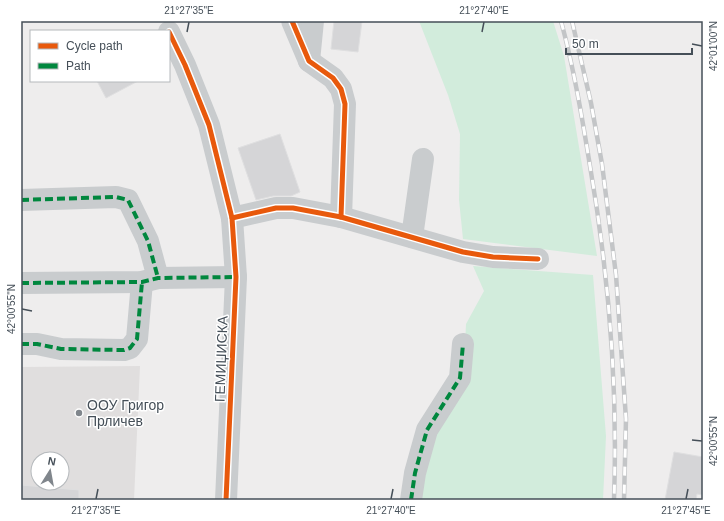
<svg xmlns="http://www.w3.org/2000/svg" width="724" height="521" viewBox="0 0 724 521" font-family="Helvetica,sans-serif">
	<rect width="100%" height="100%" fill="#eeeded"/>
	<path fill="#e0dede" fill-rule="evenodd" d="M 140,366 L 134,500 L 21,500 L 21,367 ZM 38,459 L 62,459 L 62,483 L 38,483 Z"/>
	<g fill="#d2ecdc">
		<polygon points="419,21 553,21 564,56 597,256 463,239 459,200 460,134 448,95"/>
		<polygon points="473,266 593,275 606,436 603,500 418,500 430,441 463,389 466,324 484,291"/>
	</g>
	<g fill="#d5d5d7" stroke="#dfdfe0">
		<polygon points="334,21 362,21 358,52 331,49"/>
		<polygon points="97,81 138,81 106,98"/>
		<polygon points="280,134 300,192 291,196 273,196 256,200 238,148"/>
		<polygon points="674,452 703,457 703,495 697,494 696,500 665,500"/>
		<polygon points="21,485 79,490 79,500 21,500"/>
	</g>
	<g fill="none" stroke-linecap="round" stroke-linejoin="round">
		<g stroke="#c9ccce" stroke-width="22">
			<polyline points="292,21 309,61 333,78 341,89 345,104 341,217"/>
			<polyline points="169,32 185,65 209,125 232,218 236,277 226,500"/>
			<polyline points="309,61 313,21"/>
			<polyline points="21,200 116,197 128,200 148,241 158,278"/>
			<polyline points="232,218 276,208 293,208 341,217 463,252 493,257 538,259"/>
			<polyline points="412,237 423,159"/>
			<polyline points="21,283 142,282 158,278 236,277"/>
			<polyline points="21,344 37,344 61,349 124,350 130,348 137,339 142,282"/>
			<polyline points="411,500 415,473 427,430 460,378 463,344"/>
		</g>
		<g stroke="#c3c5c7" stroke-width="4.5">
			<g id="rail">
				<path d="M 561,21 C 574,69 582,117 590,166 C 609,276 618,388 614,500"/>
				<polyline points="572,21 591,103 602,164 616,275 626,419 624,500"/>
			</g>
		</g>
		<use href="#rail" stroke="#fff" stroke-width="3" stroke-dasharray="9" stroke-linecap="butt"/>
		<g stroke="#00873e" stroke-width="4" stroke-dasharray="8 4" stroke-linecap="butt">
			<polyline points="21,200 116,197 128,200 148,241 158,278"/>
			<polyline points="21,283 142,282 158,278 236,277"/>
			<polyline points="21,344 37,344 61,349 124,350 130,348 137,339 142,282"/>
			<polyline points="411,500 415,473 427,430 460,378 463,344"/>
		</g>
		<g stroke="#fff" stroke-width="8">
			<g id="cycleway">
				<polyline points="292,21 309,61 333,78 341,89 345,104 341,217"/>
				<polyline points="169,32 185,65 209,125 232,218 236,277 226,500"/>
				<polyline points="232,218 276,208 293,208 341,217 463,252 493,257 538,259"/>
			</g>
		</g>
		<use href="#cycleway" stroke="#e8590c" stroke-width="5"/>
	</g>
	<path fill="none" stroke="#454f58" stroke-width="1.5" d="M 187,32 L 189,22M 482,32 L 484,22M 692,44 L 702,46M 22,309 L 32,311M 692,440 L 702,441M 96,499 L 98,489M 391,499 L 393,489M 686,499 L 688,489"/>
	<circle fill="#80868c" stroke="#fff" stroke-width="1.5" cx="79" cy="413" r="4"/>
	<g text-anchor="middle" stroke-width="3" stroke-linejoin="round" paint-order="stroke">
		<g font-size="14" fill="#454f58" stroke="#fff">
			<text transform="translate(221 359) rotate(-88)" y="5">ГЕМИЏИСКА</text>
		</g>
		<g font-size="14" fill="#454f58" stroke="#fff" text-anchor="start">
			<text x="87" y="410">ООУ Григор<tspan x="87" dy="16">Прличев</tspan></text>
		</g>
	</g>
	<rect width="724" height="521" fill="none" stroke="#ffffff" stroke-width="44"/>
	<rect x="30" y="30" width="140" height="52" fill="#ffffff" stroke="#b5b9bc"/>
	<rect x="38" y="43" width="20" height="6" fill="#e8590c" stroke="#b5b9bc"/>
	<text x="66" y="50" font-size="12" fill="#454f58">Cycle path</text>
	<rect x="38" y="63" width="20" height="6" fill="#00873e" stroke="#b5b9bc"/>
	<text x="66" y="70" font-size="12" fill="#454f58">Path</text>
	<g transform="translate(50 471) rotate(11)"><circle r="19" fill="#ffffff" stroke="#b5b9bc"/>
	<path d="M0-3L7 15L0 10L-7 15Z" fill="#80868c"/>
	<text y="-6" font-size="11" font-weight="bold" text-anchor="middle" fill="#454f58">N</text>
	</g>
	<path d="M566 48v6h126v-6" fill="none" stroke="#454f58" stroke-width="2"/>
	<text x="572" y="48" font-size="12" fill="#454f58" stroke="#ffffff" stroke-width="3" paint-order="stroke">50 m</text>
	<rect x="22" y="22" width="680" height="477" fill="none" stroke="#454f58" stroke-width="1.5"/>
	<g font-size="10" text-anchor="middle" fill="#454f58">
		<text x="189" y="14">21°27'35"E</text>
		<text x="484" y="14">21°27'40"E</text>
		<text transform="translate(713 46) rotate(-90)" y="4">42°01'00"N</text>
		<text transform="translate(11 309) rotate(-90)" y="4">42°00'55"N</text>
		<text transform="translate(713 441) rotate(-90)" y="4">42°00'55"N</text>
		<text x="96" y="514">21°27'35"E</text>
		<text x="391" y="514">21°27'40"E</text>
		<text x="686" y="514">21°27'45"E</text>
	</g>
</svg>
